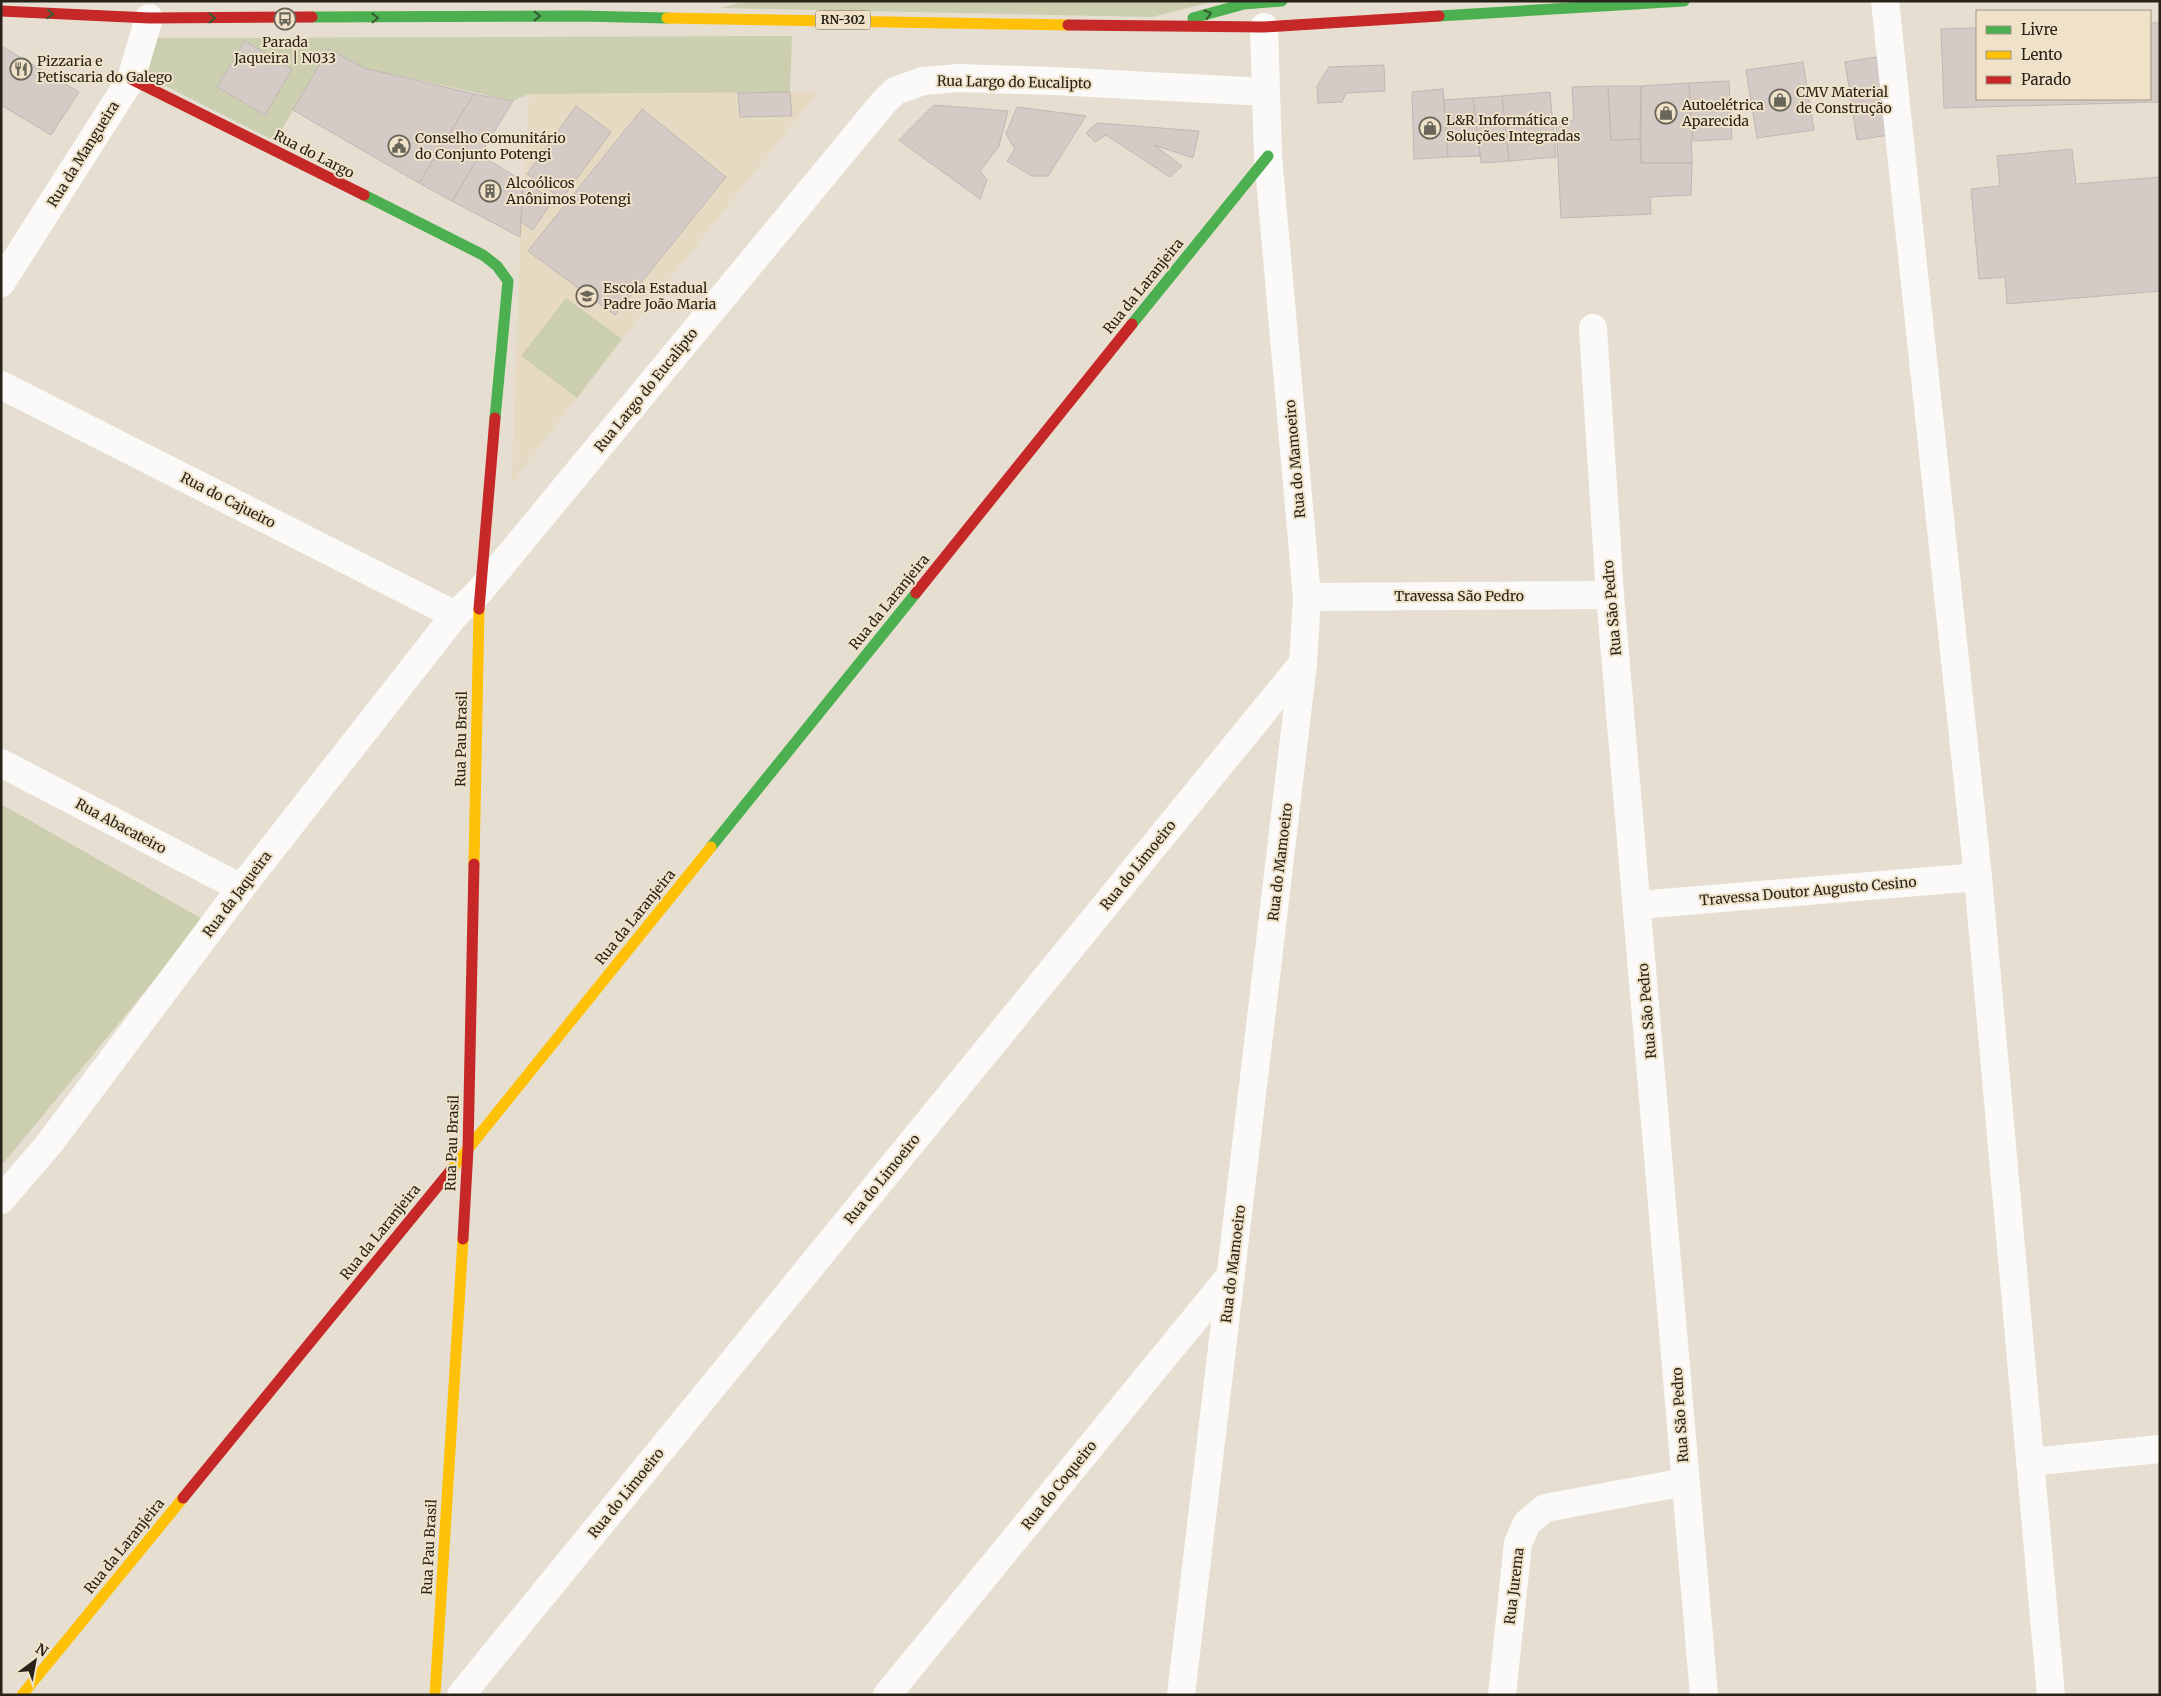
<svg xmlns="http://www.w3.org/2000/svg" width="2161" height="1696" viewBox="0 0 2161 1696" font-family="Merriweather,serif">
	<rect width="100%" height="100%" fill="#e6dfd1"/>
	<polygon fill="#e6dac2" points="818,92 622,339 512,482 520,237 529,94"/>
	<g fill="#ccceb0">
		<polygon points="745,1 1216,1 1152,17 721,8"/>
		<polygon points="792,36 790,92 529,94 513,101 364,68 329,49 275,141 142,74 157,38"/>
		<polygon points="566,298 622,339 577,398 521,356"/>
		<polygon points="1,804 204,920 1,1166"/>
	</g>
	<g fill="#d4cbc7" stroke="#c0b7b3">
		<polygon points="2150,23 2160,23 2160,102 1944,108 1941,29 1977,28 1977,99 2150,99"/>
		<polygon points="245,41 292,69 265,115 217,87"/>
		<polygon points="1,46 79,92 51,135 1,105"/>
		<polygon points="329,49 364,68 474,94 419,183 293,110"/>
		<polygon points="1877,57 1889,135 1857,140 1845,62"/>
		<polygon points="1803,62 1814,130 1757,138 1746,70"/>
		<polygon points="1384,65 1385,91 1346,93 1342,102 1318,103 1317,86 1329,67"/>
		<polygon points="1729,81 1732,139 1693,141 1689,83"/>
		<polygon points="1689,83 1692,163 1641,163 1641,86"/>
		<polygon points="1608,86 1611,140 1640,139 1641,163 1692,163 1691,195 1650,197 1651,214 1561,218 1556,122 1574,121 1572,87"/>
		<polygon points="1608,86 1641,86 1640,139 1611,140"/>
		<polygon points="1443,89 1448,157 1414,159 1412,92"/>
		<polygon points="790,92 792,116 740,117 738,93"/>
		<polygon points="1550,92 1556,157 1509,161 1502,96"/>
		<polygon points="474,94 513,101 452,201 419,183"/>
		<polygon points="1502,96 1509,161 1481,163 1473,98"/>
		<polygon points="1473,98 1480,156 1448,157 1444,100"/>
		<polygon points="934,105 1008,111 999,146 980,171 987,180 980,199 899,140"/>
		<polygon points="576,106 611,132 562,199 527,174"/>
		<polygon points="1017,107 1086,116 1048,176 1032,176 1007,161 1015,149 1006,134"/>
		<polygon points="642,109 726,177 615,315 528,251"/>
		<polygon points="1097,123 1199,131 1193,158 1154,145 1182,166 1170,177 1106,135 1095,142 1086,133"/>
		<polygon points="2072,149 2076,184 2160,177 2160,291 2007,304 2005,277 1979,279 1971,189 2000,186 1997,156"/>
		<polygon points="480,155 523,181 520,237 452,201"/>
		<polygon points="523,181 553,200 533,230 521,222"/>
	</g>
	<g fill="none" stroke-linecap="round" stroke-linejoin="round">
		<g stroke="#fbfaf8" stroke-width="28">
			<polyline points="1885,1 1978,877 2051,1695"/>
			<polyline points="1,283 131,79 149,18"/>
			<polyline points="1593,328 1610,595 1704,1695"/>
			<polyline points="1,385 455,615"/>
			<polyline points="1307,597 1610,595"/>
			<polyline points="1,763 241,888"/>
			<polyline points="1638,905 1978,877"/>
			<polyline points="1,1200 49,1144 241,888 455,615 479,592 883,103 895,91 923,81 959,78 1053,81 1266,92"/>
			<polyline points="2030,1462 2160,1449"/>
			<polyline points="461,1695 1303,663"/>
			<polyline points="887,1695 1231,1275"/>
			<polyline points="1181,1695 1303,663 1307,597 1268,156 1264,27"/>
			<polyline points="1502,1695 1518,1543 1527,1523 1545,1508 1685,1482"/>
		</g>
		<g stroke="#4caf50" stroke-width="11">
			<polyline points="1439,16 1684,1"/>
			<polyline points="312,17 580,16 667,18"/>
			<polyline points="1193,18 1244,4 1282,1"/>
			<polyline points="364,195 483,255 497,266 508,281 495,418"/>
			<polyline points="1132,324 1268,156"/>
			<polyline points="711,847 916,593"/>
		</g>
		<g stroke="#ffc107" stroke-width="11">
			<polyline points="667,18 1068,25"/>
			<polyline points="474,864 479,609"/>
			<polyline points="451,1170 711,847"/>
			<polyline points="22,1695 183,1498"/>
			<polyline points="435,1695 463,1239"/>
		</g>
		<g stroke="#c62828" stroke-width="11">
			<polyline points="1,11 149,18 312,17"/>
			<polyline points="1068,25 1264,27 1439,16"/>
			<polyline points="131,79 364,195"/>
			<polyline points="916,593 1132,324"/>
			<polyline points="479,609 495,418"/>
			<polyline points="463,1239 468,1149 474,864"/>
			<polyline points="183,1498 451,1170"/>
		</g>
	</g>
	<defs><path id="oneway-chevron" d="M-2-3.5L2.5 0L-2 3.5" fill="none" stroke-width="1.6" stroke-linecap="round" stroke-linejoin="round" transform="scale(1.25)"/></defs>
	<g stroke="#365b2f">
		<use href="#oneway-chevron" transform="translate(50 14) rotate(3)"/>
		<use href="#oneway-chevron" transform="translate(1208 14) rotate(-16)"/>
		<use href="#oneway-chevron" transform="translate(537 16)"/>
		<use href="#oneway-chevron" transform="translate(212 18)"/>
		<use href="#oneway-chevron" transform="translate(375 18)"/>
	</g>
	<defs>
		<g id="bus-ring" transform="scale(1.125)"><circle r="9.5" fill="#efe2c8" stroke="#6a6559" stroke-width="1.5"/><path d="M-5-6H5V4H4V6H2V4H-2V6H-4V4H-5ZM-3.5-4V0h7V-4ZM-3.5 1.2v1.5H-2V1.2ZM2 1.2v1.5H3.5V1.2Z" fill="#6a6559"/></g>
		<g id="restaurant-ring" transform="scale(1.125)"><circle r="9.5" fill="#efe2c8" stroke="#6a6559" stroke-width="1.5"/><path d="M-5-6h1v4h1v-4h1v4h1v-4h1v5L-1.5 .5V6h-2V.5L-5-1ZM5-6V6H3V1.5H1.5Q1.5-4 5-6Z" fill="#6a6559"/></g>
		<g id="shop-ring" transform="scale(1.125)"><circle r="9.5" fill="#efe2c8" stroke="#6a6559" stroke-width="1.5"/><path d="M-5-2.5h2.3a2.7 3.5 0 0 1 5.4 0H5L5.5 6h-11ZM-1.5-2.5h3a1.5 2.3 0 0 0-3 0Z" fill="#6a6559"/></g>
		<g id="civic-ring" transform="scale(1.125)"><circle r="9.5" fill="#efe2c8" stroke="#6a6559" stroke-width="1.5"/><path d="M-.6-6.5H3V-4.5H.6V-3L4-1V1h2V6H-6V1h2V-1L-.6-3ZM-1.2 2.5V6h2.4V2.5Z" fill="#6a6559"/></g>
		<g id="building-ring" transform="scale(1.125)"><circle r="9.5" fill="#efe2c8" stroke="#6a6559" stroke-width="1.5"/><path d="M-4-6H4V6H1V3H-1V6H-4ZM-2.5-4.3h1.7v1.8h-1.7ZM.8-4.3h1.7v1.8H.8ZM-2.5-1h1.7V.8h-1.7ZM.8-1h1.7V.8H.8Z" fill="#6a6559"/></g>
		<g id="school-ring" transform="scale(1.125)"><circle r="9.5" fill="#efe2c8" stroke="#6a6559" stroke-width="1.5"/><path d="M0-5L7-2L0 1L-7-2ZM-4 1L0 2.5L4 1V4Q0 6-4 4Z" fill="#6a6559"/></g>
	</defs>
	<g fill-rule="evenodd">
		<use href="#bus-ring" x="285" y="19"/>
		<use href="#restaurant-ring" x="21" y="69"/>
		<use href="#shop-ring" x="1780" y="100"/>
		<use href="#shop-ring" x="1666" y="113"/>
		<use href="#shop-ring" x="1430" y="128"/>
		<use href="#civic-ring" x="399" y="146"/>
		<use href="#building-ring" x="490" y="191"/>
		<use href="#school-ring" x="587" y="296"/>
	</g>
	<g text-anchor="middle" stroke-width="4" stroke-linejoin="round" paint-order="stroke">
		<rect fill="#efe2c8" stroke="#635c4e" stroke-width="1" x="815.5" y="10.5" width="55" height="19" rx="4"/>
		<g font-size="12" font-weight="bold" fill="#272319">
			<text x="843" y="24">RN-302</text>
		</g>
		<g font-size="14" fill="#272319" stroke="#efe2c8" text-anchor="start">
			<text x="285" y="47" text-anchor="middle">Parada<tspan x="285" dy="16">Jaqueira | N033</tspan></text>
			<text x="37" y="66">Pizzaria e<tspan x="37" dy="16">Petiscaria do Galego</tspan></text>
			<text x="1796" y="97">CMV Material<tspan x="1796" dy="16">de Construção</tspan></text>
			<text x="1682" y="110">Autoelétrica<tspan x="1682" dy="16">Aparecida</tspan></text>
			<text x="1446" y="125">L&amp;R Informática e<tspan x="1446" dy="16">Soluções Integradas</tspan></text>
			<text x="415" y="143">Conselho Comunitário<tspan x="415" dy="16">do Conjunto Potengi</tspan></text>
			<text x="506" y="188">Alcoólicos<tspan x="506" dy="16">Anônimos Potengi</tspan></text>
			<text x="603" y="293">Escola Estadual<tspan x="603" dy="16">Padre João Maria</tspan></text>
		</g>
		<g font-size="14" fill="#272319" stroke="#efe2c8">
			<text transform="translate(1014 82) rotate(1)" y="5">Rua Largo do Eucalipto</text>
			<text transform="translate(83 154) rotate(-58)" y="5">Rua da Mangueira</text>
			<text transform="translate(314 154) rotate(27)" y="5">Rua do Largo</text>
			<text transform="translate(1143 286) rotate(-51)" y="5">Rua da Laranjeira</text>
			<text transform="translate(646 390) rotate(-51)" y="5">Rua Largo do Eucalipto</text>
			<text transform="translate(1295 459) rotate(-95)" y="5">Rua do Mamoeiro</text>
			<text transform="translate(228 500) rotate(27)" y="5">Rua do Cajueiro</text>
			<text x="1459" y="601">Travessa São Pedro</text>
			<text transform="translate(889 602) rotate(-51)" y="5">Rua da Laranjeira</text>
			<text transform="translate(1612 608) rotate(-95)" y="5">Rua São Pedro</text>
			<text transform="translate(461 739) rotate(-89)" y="5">Rua Pau Brasil</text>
			<text transform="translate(121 826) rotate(28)" y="5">Rua Abacateiro</text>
			<text transform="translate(1280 862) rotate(-83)" y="5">Rua do Mamoeiro</text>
			<text transform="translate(1138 865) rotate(-51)" y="5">Rua do Limoeiro</text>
			<text transform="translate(1808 891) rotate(-5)" y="5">Travessa Doutor Augusto Cesino</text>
			<text transform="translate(237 894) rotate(-53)" y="5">Rua da Jaqueira</text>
			<text transform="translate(635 917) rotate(-51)" y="5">Rua da Laranjeira</text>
			<text transform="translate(1647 1011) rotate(-95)" y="5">Rua São Pedro</text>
			<text transform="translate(452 1143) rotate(-88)" y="5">Rua Pau Brasil</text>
			<text transform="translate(882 1179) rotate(-51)" y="5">Rua do Limoeiro</text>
			<text transform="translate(380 1232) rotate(-51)" y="5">Rua da Laranjeira</text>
			<text transform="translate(1233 1264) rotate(-83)" y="5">Rua do Mamoeiro</text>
			<text transform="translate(1680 1415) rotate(-94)" y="5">Rua São Pedro</text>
			<text transform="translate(1059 1485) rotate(-51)" y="5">Rua do Coqueiro</text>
			<text transform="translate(626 1493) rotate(-51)" y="5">Rua do Limoeiro</text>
			<text transform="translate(124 1546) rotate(-51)" y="5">Rua da Laranjeira</text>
			<text transform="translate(429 1547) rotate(-87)" y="5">Rua Pau Brasil</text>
			<text transform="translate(1514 1586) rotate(-83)" y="5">Rua Jurema</text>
		</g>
	</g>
	<rect width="2161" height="1696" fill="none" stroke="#272319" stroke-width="5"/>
	<rect x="1976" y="10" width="175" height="90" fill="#efe2c8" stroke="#9f9682"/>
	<rect x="1986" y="26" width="25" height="8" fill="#4caf50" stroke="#9f9682"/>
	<text x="2021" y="35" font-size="15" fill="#272319">Livre</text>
	<rect x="1986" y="51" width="25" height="8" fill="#ffc107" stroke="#9f9682"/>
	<text x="2021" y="60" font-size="15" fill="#272319">Lento</text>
	<rect x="1986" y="76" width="25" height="8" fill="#c62828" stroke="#9f9682"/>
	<text x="2021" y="85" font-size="15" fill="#272319">Parado</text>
	<g transform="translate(35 1661) rotate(32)" stroke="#efe2c8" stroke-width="4" paint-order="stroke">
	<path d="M0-4L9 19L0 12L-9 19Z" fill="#272319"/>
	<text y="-8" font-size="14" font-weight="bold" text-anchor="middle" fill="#272319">N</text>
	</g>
</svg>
